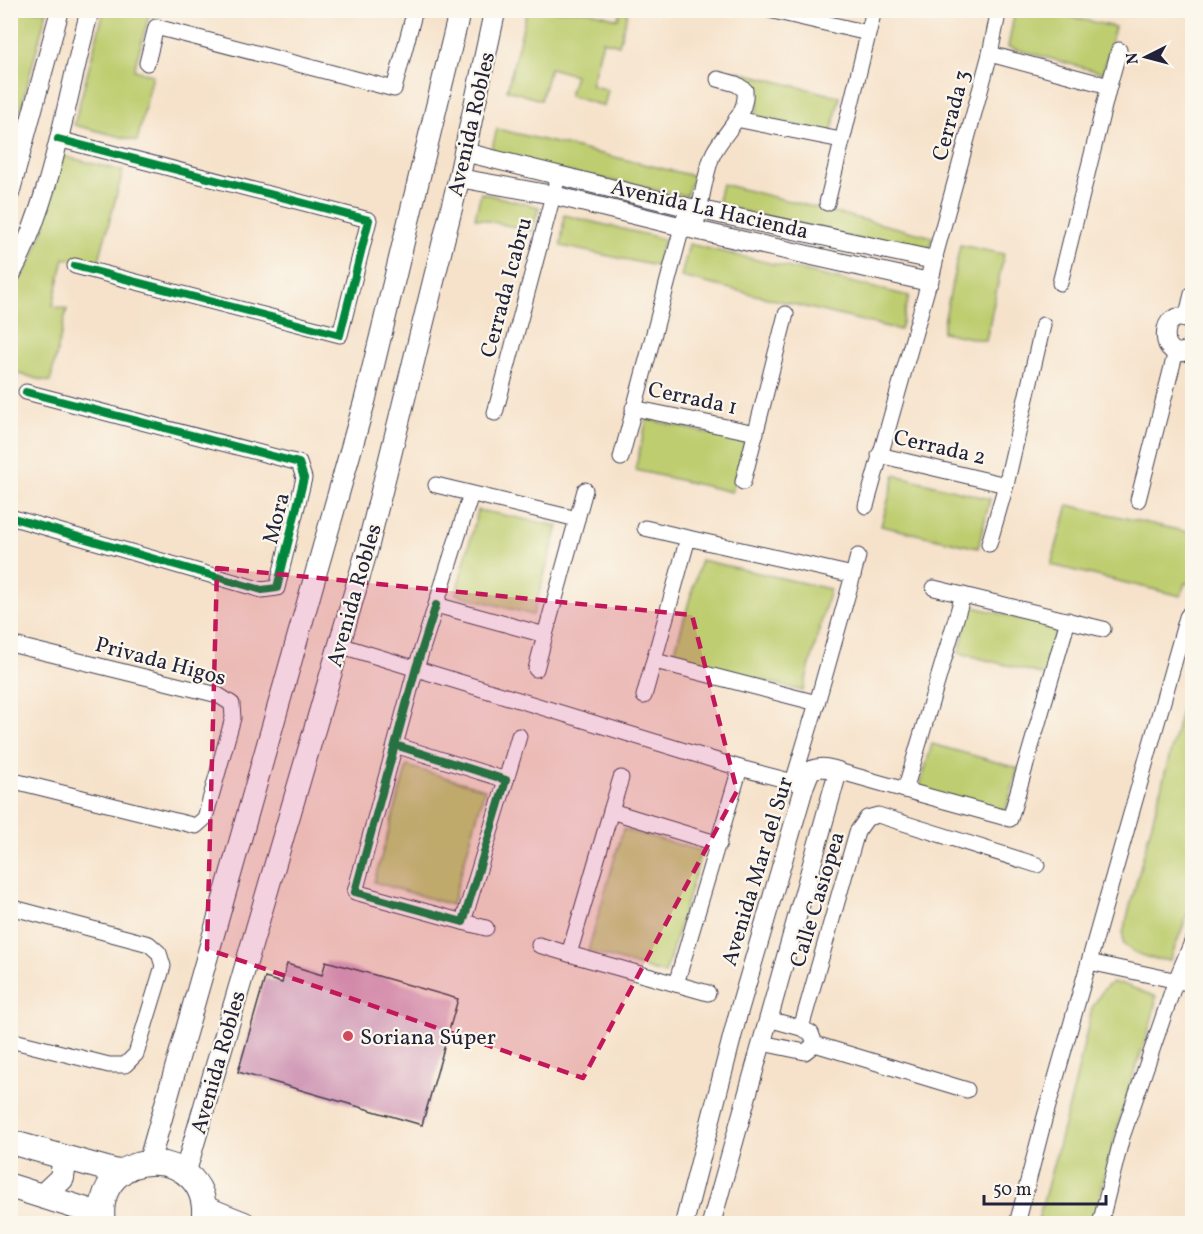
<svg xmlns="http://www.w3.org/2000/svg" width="1203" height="1234" viewBox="0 0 1203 1234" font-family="Vollkorn,serif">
	<rect width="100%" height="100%" fill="#fbf7ec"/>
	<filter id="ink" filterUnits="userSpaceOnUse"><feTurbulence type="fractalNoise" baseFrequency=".0167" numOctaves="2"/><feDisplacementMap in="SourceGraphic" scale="12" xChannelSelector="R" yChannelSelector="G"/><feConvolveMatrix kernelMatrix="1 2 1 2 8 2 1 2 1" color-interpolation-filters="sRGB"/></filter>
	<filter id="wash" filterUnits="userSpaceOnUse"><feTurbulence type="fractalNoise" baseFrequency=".008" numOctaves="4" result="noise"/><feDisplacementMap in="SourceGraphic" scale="24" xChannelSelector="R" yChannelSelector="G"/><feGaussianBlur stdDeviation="1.35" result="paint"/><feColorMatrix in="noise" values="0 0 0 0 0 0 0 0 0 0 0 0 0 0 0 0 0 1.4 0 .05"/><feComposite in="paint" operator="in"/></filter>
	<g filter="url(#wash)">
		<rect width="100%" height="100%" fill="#f6e2ca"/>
		<g fill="#becd6f" stroke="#707855" stroke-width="1.5">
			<polygon points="11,10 47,11 11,145 10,11"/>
			<polygon points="104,10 162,11 161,17 149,15 134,70 153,75 137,141 74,125"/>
			<polygon points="527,11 588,11 618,19 620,11 628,11 619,45 603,41 591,85 608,90 604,106 569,96 575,75 550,68 541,100 507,90"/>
			<polygon points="1015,11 1045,11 1115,27 1103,73 1008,47"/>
			<path d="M 731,70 L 840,97 L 831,134 L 756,116 C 762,93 752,79 730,73 Z"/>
			<polygon points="497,129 694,176 686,196 490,156"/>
			<polygon points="63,156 123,171 98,264 64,258 53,306 67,309 50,382 11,372 10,298 33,257 44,227"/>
			<polygon points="722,184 933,237 927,256 717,205"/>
			<polygon points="481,193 539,207 532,231 475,218"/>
			<polygon points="564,215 664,239 657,266 561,246"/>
			<polygon points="689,244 909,296 900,330 681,277"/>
			<polygon points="960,245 1004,254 986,341 942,332"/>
			<polygon points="647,419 745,442 732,492 635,470"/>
			<polygon points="895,475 990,499 978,548 881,526"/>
			<polygon points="1068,505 1192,533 1192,584 1185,583 1181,596 1051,565"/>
			<polygon points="478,510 558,526 533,615 456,594"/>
			<polygon points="701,560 830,589 803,691 673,657"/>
			<polygon points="970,606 1057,628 1045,675 959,653"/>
			<path d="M 1192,670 L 1192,903 L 1170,960 C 1152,960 1136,956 1123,944 L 1123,933 Z"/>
			<polygon points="932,744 1018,768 1004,817 918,793"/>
			<polygon points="407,766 485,789 452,905 374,882"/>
			<polygon points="623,829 702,851 665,974 588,951"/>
			<path d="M 1111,983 L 1123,984 L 1156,997 C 1152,1029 1138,1058 1129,1089 C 1115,1134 1104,1178 1093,1223 L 1037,1224 L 1074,1088 L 1092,1008 L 1103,990 Z"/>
		</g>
		<g id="blocks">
			<polygon fill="#d29cb8" points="326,961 458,999 422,1125 238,1072 265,978 282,983 287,964 322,975"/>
		</g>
	</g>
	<g filter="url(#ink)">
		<use href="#blocks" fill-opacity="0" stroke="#423f50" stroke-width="1.5"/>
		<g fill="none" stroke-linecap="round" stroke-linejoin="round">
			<g stroke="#423f50" stroke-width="17">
				<g id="minor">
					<polyline points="769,10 868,33"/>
					<polyline points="990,54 1109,86"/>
					<polyline points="147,63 156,27 394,89 415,10"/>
					<polyline points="736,119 841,140"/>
					<polyline points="58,139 369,220 340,335 75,266"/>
					<polyline points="827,203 874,10"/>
					<path d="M 697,221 C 701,203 706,167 714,152 C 725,131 748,114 745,90 L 736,84 L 718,79"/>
					<polyline points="934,260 990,54 997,19"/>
					<polyline points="1060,283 1109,86 1119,50"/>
					<polyline points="1186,319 1192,294"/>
					<polyline points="633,408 756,433"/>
					<polyline points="495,413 556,184"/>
					<polyline points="879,455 1006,485"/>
					<polyline points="621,458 685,216"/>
					<polyline points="743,482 786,314"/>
					<polyline points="436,485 577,519 545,635 436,605 471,494"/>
					<polyline points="1138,500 1176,351"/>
					<polyline points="866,506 929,282"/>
					<polyline points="10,517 262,590 277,588 304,478 299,463 26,392"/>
					<polyline points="577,519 585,490"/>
					<polyline points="645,528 688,538"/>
					<polyline points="989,544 1006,485 1043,325"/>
					<polyline points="853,575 858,556"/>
					<polyline points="934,588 963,595"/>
					<polyline points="1068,620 1010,819 905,790 963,595 1103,629"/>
					<polyline points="10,644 218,695 232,704 233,718 205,818 196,826 10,780"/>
					<polyline points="339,645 740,768"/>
					<polyline points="536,669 545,635"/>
					<polyline points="644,696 688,538 853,575 817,703 655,661"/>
					<polyline points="395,745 506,780 463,922 355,892 416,668 436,605"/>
					<polyline points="838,771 905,790"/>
					<polyline points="506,780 519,736"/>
					<polyline points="793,782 817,703"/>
					<polyline points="611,811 621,778"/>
					<polyline points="719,844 611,811 569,954 676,984 740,768 805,785"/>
					<polyline points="10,907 149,944 159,953 163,966 136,1054 125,1065 109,1065 10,1040"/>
					<polyline points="463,922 486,928"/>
					<polyline points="539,945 569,954"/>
					<polyline points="1089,962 1192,984"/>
					<polyline points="676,984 708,993"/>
					<polyline points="801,1028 857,832 867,818 878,815 1037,865"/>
					<polyline points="762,1043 805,1052 815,1044 811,1033 801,1028 768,1019"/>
					<polyline points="815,1044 967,1090"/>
					<polyline points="1017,1224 1044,1120 1187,617 1192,610"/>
					<polyline points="1100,1224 1122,1137 1176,980 1192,942"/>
				</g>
			</g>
			<g stroke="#423f50" stroke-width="20">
				<g id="tertiary">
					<polyline points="459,178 553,195 695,230 929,282 934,260 687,207 464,152"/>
					<polyline points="10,194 60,10"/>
					<path d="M 10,277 C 53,198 66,97 90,10"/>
					<path d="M 1192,322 C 1157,300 1157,370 1192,348"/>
					<path d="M 684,1224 L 738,1014 L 805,785 L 811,770 C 821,766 829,768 838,771 L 711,1224"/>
				</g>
			</g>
			<g stroke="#423f50" stroke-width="23">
				<g id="secondary">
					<polyline points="149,1162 365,400 460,10"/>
					<polyline points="185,1173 367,550 459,178 495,10"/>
				</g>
			</g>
			<g stroke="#423f50" stroke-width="26">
				<g id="primary">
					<polyline points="10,1142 121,1173"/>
					<polyline points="10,1186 102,1215"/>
					<polyline points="43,1196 62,1178 64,1163 59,1156"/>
					<polyline points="204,1208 244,1224"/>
					<path d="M 103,1224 C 91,1141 217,1144 203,1224"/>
				</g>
			</g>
			<use href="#minor" stroke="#fff" stroke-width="15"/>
			<use href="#tertiary" stroke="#fff" stroke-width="18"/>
			<use href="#secondary" stroke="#fff" stroke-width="21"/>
			<use href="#primary" stroke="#fff" stroke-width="24"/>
			<g stroke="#fbf7ec" stroke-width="11">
				<g id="cycleway">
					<polyline points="58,139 369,220 340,335 75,266"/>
					<polyline points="10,517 262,590 277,588 304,478 299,463 26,392"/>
					<polyline points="395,745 506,780 463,922 355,892 416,668 436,605"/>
				</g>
			</g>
			<use href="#cycleway" stroke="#00873e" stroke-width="8"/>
		</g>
	</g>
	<path fill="#c2185b" fill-opacity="0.2" stroke="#c2185b" stroke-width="4.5" stroke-dasharray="12 8" stroke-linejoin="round" d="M 217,568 L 692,615 L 737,791 L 583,1078 L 207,949 Z"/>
	<circle fill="#d1495b" stroke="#fbf7ec" stroke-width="2" cx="348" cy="1036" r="6"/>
	<g text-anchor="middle" stroke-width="4.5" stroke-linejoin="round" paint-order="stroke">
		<g font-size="22" fill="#22223b" stroke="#fbf7ec">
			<text transform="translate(950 115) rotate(-75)" y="8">Cerrada 3</text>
			<text transform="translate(470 124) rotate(-77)" y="8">Avenida Robles</text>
			<text transform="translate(710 208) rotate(13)" y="8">Avenida La Hacienda</text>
			<text transform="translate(505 287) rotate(-75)" y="8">Cerrada Icabru</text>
			<text transform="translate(693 397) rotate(12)" y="8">Cerrada 1</text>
			<text transform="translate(940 446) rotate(13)" y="8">Cerrada 2</text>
			<text transform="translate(275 518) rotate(-76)" y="8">Mora</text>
			<text transform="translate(353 595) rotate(-74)" y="8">Avenida Robles</text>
			<text transform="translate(161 660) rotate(15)" y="8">Privada Higos</text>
			<text transform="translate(756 871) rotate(-73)" y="8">Avenida Mar del Sur</text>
			<text transform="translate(816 899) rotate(-73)" y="8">Calle Casiopea</text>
			<text transform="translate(217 1062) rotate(-74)" y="8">Avenida Robles</text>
		</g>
		<g font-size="22" fill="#22223b" stroke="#fbf7ec" text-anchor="start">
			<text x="360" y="1044">Soriana Súper</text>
		</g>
	</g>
	<rect width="1203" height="1234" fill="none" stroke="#fbf7ec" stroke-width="36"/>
	<g transform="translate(1146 57) rotate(264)" stroke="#fbf7ec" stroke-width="4.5" paint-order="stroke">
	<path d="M0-4.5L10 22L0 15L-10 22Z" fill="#22223b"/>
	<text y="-9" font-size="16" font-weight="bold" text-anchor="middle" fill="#22223b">N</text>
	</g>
	<path d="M984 1195v9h122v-9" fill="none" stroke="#22223b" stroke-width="3"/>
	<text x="993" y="1195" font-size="18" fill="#22223b" stroke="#fbf7ec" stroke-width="4.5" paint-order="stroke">50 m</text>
</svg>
